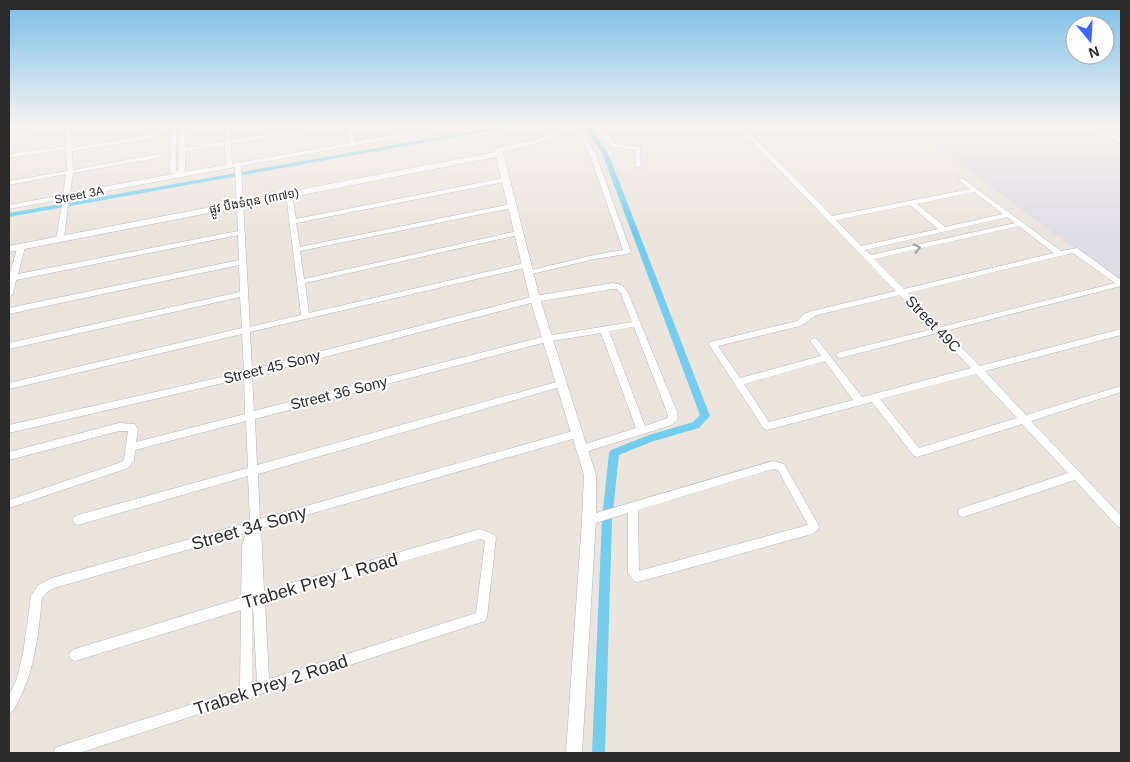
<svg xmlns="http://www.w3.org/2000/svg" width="1130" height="762" viewBox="0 0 1130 762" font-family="Helvetica,'Noto Sans Khmer',sans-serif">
	<rect width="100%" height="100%" fill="#ece5dd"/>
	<polygon fill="#dfdde5" points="910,127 1121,127 1121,283 928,140"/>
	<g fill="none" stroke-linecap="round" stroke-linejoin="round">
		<g fill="#73cdec" fill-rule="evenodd">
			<polygon points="496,127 510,127 9,217 9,213"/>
			<polygon points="584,127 590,127 608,153 710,416 699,428 651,442 619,455 612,520 605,753 592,753 602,520 609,453 611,450 649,435 693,422 700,415 602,153"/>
		</g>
		<g stroke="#b1b4be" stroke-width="1">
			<g id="minor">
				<polygon points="43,127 56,127 9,138 9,134"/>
				<path d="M 65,127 L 71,127 L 72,148 L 155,134 L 158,136 L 155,138 L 72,151 L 73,170 L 158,154 L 161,156 L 158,158 L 73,173 L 70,193 L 173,174 L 170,171 L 171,127 L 177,127 L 176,170 L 177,171 L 179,169 L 179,127 L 185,127 L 185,130 L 199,127 L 213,127 L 185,133 L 185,148 L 225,141 L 224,127 L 230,127 L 231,140 L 314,127 L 329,127 L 231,144 L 232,164 L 350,143 L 345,127 L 351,127 L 355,142 L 442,127 L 456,127 L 241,166 L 250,327 L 301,315 L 286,194 L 289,192 L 292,194 L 296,219 L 504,178 L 507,180 L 504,182 L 296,223 L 300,247 L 511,204 L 514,206 L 511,208 L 300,251 L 304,279 L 518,231 L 521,233 L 518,235 L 305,283 L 309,313 L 525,263 L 529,265 L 528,267 L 250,332 L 252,369 L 535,296 L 613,283 L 622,285 L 628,293 L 677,412 L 678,419 L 672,425 L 582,453 L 579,452 L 577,449 L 579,446 L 636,428 L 601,333 L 546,342 L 255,419 L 257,465 L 560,381 L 563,382 L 564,384 L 563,386 L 560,387 L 258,474 L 260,519 L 576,430 L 579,431 L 581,434 L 579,437 L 576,438 L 261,528 L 264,591 L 480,529 L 495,535 L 496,538 L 487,617 L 485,621 L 79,753 L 54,753 L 55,748 L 60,746 L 240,689 L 241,610 L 75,661 L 71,659 L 69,655 L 71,651 L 75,649 L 241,598 L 242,546 L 246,533 L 54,588 L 46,593 L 42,598 C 38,638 34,676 13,711 L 9,713 L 9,695 L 16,681 L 23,654 L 31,596 L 38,585 L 52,578 L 250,522 L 248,476 L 78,525 L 74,523 L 73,520 L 74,517 L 78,515 L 248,468 L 246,421 L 135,450 L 134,460 L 128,468 L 9,508 L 9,500 L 122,462 L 124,459 L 128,431 L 119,431 L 9,460 L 9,452 L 119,423 L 135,424 L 138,430 L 136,442 L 245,414 L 244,378 L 9,433 L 9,425 L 244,372 L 242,334 L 9,389 L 9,383 L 242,328 L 240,297 L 9,349 L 9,343 L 240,292 L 239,265 L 9,314 L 9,308 L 239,260 L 238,235 L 16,280 L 13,294 L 9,297 L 9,277 L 18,245 L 21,245 L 25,247 L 18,274 L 238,231 L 235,167 L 69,198 L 64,239 L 62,241 L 58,241 L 56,239 L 63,199 L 9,209 L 9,205 L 63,195 L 66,174 L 9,185 L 9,181 L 67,171 L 66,149 L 9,158 L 9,154 L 66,146 ZM 225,145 L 226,165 L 183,172 L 185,169 L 185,151 ZM 613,289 L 617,289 L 621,294 L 632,322 L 546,336 L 254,411 L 252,376 L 535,302 ZM 634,327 L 667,412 L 668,418 L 645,426 L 609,331 ZM 480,539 L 485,541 L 476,613 L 269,679 L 265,602 ZM 252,606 L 253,606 L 257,683 L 252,685 Z"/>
				<polygon points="573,127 579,127 588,139 596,155 631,252 627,254 594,259 528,275 525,275 524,273 525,271 528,271 594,255 623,250 590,155 582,139"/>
				<polygon points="595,127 620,127 604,131 616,144 640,147 641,168 636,167 635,150 612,147"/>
				<path d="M 738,127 L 744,127 L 832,216 L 970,189 L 960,181 L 960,179 L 962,178 L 1061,251 L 1077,248 L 1121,280 L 1121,286 L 945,331 L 980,366 L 1121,329 L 1121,335 L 985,371 L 1026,415 L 1121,386 L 1121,392 L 1031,421 L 1121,516 L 1121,528 L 1117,526 L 1075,480 L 963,517 L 959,515 L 958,512 L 959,509 L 1068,473 L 1022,424 L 917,457 L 914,456 L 872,402 L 767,430 L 764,429 L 710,346 L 709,344 L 710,342 L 797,321 L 804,314 L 812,311 L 896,291 ZM 974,192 L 1003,214 L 945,227 L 917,204 ZM 910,205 L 938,229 L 861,246 L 836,220 ZM 1007,217 L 1015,223 L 871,255 L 865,250 ZM 1019,226 L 1054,253 L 904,289 L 874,259 ZM 1073,253 L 1115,283 L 941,327 L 908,293 ZM 900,295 L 933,329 L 840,352 L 836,355 L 837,357 L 840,358 L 937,333 L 971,368 L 862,397 L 817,339 L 814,338 L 810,341 L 821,356 L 740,378 L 718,346 L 800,326 C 806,324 810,318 817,315 ZM 825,361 L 853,400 L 769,422 L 744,384 ZM 976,374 L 1017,418 L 919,448 L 880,399 Z"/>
				<polygon points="1095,127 1102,127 1121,139 1121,143"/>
				<path d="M 773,461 L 784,464 L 818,524 L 819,527 L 818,530 L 812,534 L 638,582 L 634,581 L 628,573 L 628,513 L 589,525 L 585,523 L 584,520 L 585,517 L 589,515 ZM 773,469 L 778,470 L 808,525 L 639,571 L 638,510 Z"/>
			</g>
		</g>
		<g stroke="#b1b4be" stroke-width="1">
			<path id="tertiary" d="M 558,127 L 566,127 L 552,139 L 503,152 L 540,299 L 596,475 L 596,520 L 582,753 L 566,753 L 582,520 L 584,475 L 530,299 L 496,157 L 9,252 L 9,246 L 495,152 L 496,149 C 516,141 543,144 558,127 Z"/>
		</g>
		<use href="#minor" fill="#fff" fill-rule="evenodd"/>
		<use href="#tertiary" fill="#fff" fill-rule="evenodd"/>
	</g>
	<defs><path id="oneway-chevron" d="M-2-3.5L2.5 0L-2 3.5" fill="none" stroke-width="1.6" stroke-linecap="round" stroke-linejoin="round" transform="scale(1.25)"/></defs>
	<use stroke="#a0a0a0" href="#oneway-chevron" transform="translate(917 248) rotate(-13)"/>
	<linearGradient id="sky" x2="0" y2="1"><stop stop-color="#79beea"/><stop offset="0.54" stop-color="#f6f3f0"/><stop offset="1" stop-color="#f6f3f0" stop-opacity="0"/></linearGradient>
	<rect width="1130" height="234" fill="url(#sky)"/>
	<g text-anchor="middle" stroke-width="4" stroke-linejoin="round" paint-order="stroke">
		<g font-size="12" fill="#2b2b2b" stroke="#fff">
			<text transform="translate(79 195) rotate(-11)" y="4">Street 3A</text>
			<text transform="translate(254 201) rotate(-11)" y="4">ផ្លូវ បឹងទំពុន (៣៧១)</text>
		</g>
		<g font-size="15" fill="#2b2b2b" stroke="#fff">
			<text transform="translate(933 324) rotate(46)" y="5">Street 49C</text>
			<text transform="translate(272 367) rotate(-14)" y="5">Street 45 Sony</text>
			<text transform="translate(339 393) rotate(-14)" y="5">Street 36 Sony</text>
		</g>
		<g font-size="18" fill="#2b2b2b" stroke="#fff">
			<text transform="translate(249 528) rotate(-16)" y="6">Street 34 Sony</text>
			<text transform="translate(320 581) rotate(-16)" y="6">Trabek Prey 1 Road</text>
			<text transform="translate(271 685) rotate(-18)" y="6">Trabek Prey 2 Road</text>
		</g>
	</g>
	<rect width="1130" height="762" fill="none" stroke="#2b2b2b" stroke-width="20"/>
	<g transform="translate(1090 40) rotate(162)"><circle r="24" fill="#ffffff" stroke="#aaaaaa"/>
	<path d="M0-4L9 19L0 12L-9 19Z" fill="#4165f5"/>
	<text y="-8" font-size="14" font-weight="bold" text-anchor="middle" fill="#2b2b2b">N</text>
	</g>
</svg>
